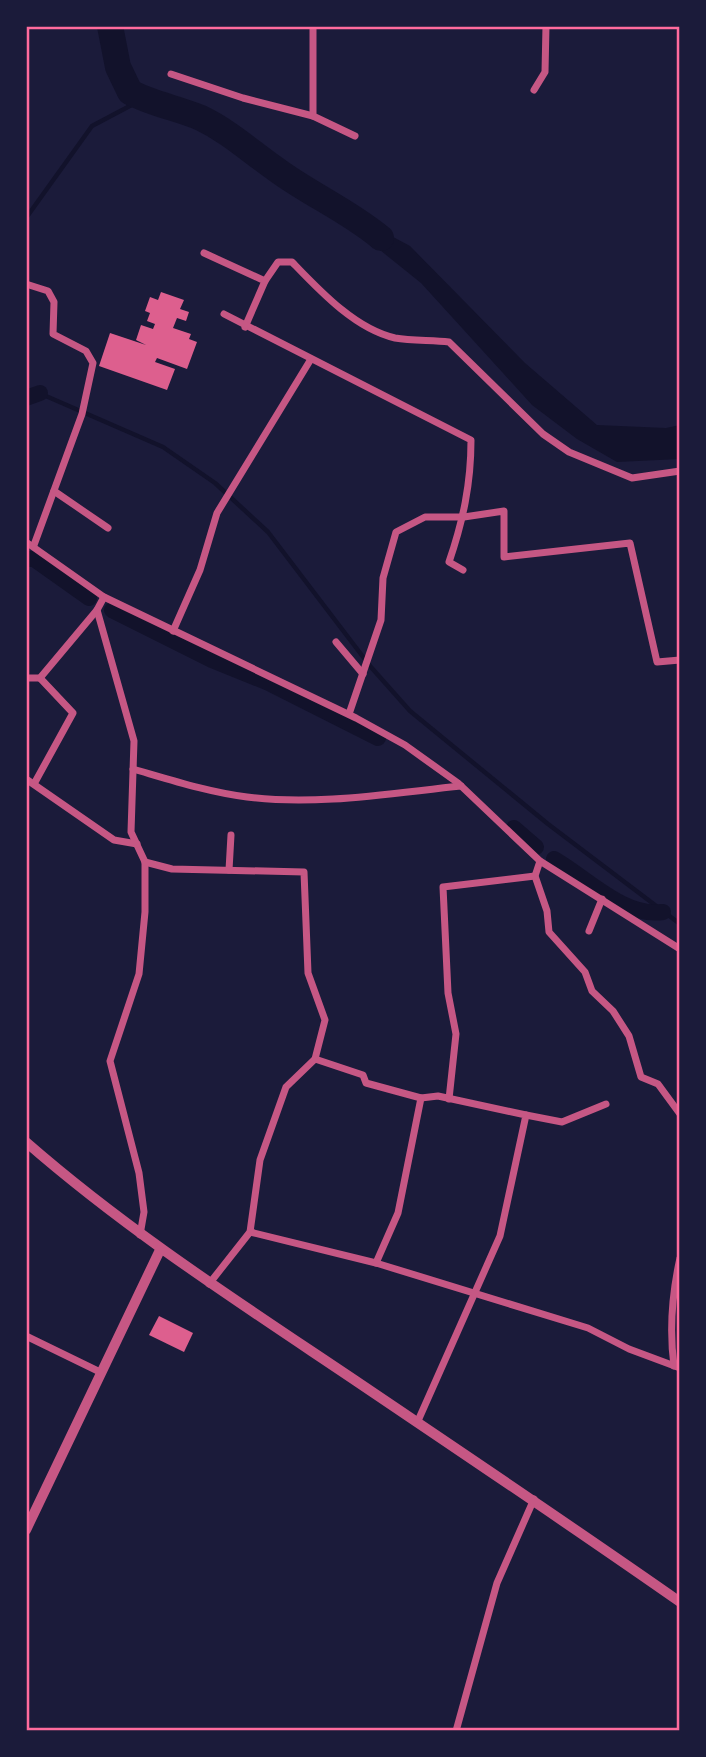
<svg xmlns="http://www.w3.org/2000/svg" width="706" height="1757" viewBox="0 0 706 1757" font-family="'Golos Text',sans-serif">
	<rect width="100%" height="100%" fill="#1b1b3a"/>
	<polygon fill="#12122b" points="354,216 410,246 525,363 597,425 666,428 680,425 680,459 617,462 577,439 532,405 421,283 345,222"/>
	<g fill="none" stroke-linecap="round" stroke-linejoin="round">
		<g stroke="#12122b" stroke-width="4.5">
			<polyline points="26,218 92,126 143,99"/>
			<polyline points="39,393 163,447 215,483 268,532 370,666 410,711 548,824 680,924"/>
		</g>
		<g stroke="#12122b" stroke-width="16">
			<polyline points="26,398 40,393"/>
			<polyline points="26,559 34,559 89,598"/>
			<polyline points="112,610 212,660 269,683 378,738"/>
			<polyline points="514,828 536,847"/>
			<path d="M 554,859 C 586,877 624,918 663,912"/>
		</g>
		<path stroke="#12122b" stroke-width="26" d="M 110,26 L 118,67 L 130,92 C 152,104 178,108 201,118 C 230,132 251,152 277,170 C 311,195 349,211 381,238"/>
	</g>
	<g fill="#dd5f8e">
		<polygon points="161,292 184,300 180,309 189,312 186,321 177,318 173,328 191,334 189,339 197,342 187,369 157,358 155,362 175,369 167,390 99,366 110,333 146,345 136,340 141,325 153,329 155,324 147,321 150,313 145,311 150,297 158,300"/>
		<polygon points="159,1316 193,1333 184,1352 149,1335"/>
	</g>
	<g fill="none" stroke-linecap="round" stroke-linejoin="round">
		<g stroke="#c65784" stroke-width="7">
			<polyline points="313,26 313,116 355,136"/>
			<polyline points="171,74 243,98 313,116"/>
			<polyline points="534,90 545,72 546,26"/>
			<polyline points="204,253 265,281 245,327"/>
			<path d="M 265,281 L 278,262 L 292,262 C 319,290 355,329 395,338 C 412,341 432,340 449,342 L 543,434 L 569,452 L 632,478 L 680,471"/>
			<polyline points="26,284 48,291 54,302 53,334 86,351 93,363 82,414 34,545"/>
			<path d="M 224,314 L 471,440 C 471,484 463,521 449,562 L 463,570"/>
			<polyline points="54,491 108,528"/>
			<polyline points="26,542 104,597 356,718 405,745 458,783 540,861 680,949"/>
			<polyline points="104,597 97,610 134,741 131,832 145,862 145,912 139,974 110,1061 139,1173 144,1212 140,1235"/>
			<polyline points="173,631 200,570 217,513 311,359"/>
			<polyline points="336,642 363,674"/>
			<polyline points="26,678 40,678 97,610"/>
			<polyline points="349,714 381,620 383,578 396,532 425,517 464,517 504,511 504,557 630,543 657,662 680,660"/>
			<path d="M 133,769 C 171,780 208,792 247,797 C 317,806 392,793 461,786"/>
			<polyline points="26,779 114,840 137,844"/>
			<polyline points="34,784 73,713 40,678"/>
			<polyline points="540,861 535,876 547,911 549,932 585,972 592,991 613,1011 629,1036 641,1077 658,1084 680,1114"/>
			<polyline points="145,862 172,869 304,872 308,973 325,1020 315,1059"/>
			<polyline points="229,870 231,835"/>
			<polyline points="589,931 602,899"/>
			<polyline points="449,1099 456,1034 448,993 443,887 535,876"/>
			<polyline points="526,1115 562,1122 606,1104"/>
			<polyline points="250,1232 376,1263 588,1328 629,1349 680,1368"/>
			<polyline points="376,1263 398,1213 421,1098 438,1096 526,1115 500,1236 417,1423"/>
			<polyline points="209,1284 250,1232 260,1160 286,1087 315,1059 363,1075 366,1083 421,1098"/>
			<polyline points="26,1336 100,1372"/>
			<path d="M 674,1366 C 669,1329 672,1294 680,1258"/>
			<polyline points="456,1731 497,1583 534,1499"/>
		</g>
		<g stroke="#c65784" stroke-width="10">
			<path d="M 26,1142 C 129,1232 243,1305 356,1381 C 464,1454 573,1527 680,1602"/>
			<polyline points="26,1530 160,1250"/>
		</g>
	</g>
	<rect width="706" height="1757" fill="none" stroke="#1b1b3a" stroke-width="56"/>
	<rect x="28" y="28" width="650" height="1701" fill="none" stroke="#ff6b9d" stroke-width="2.5"/>
</svg>
